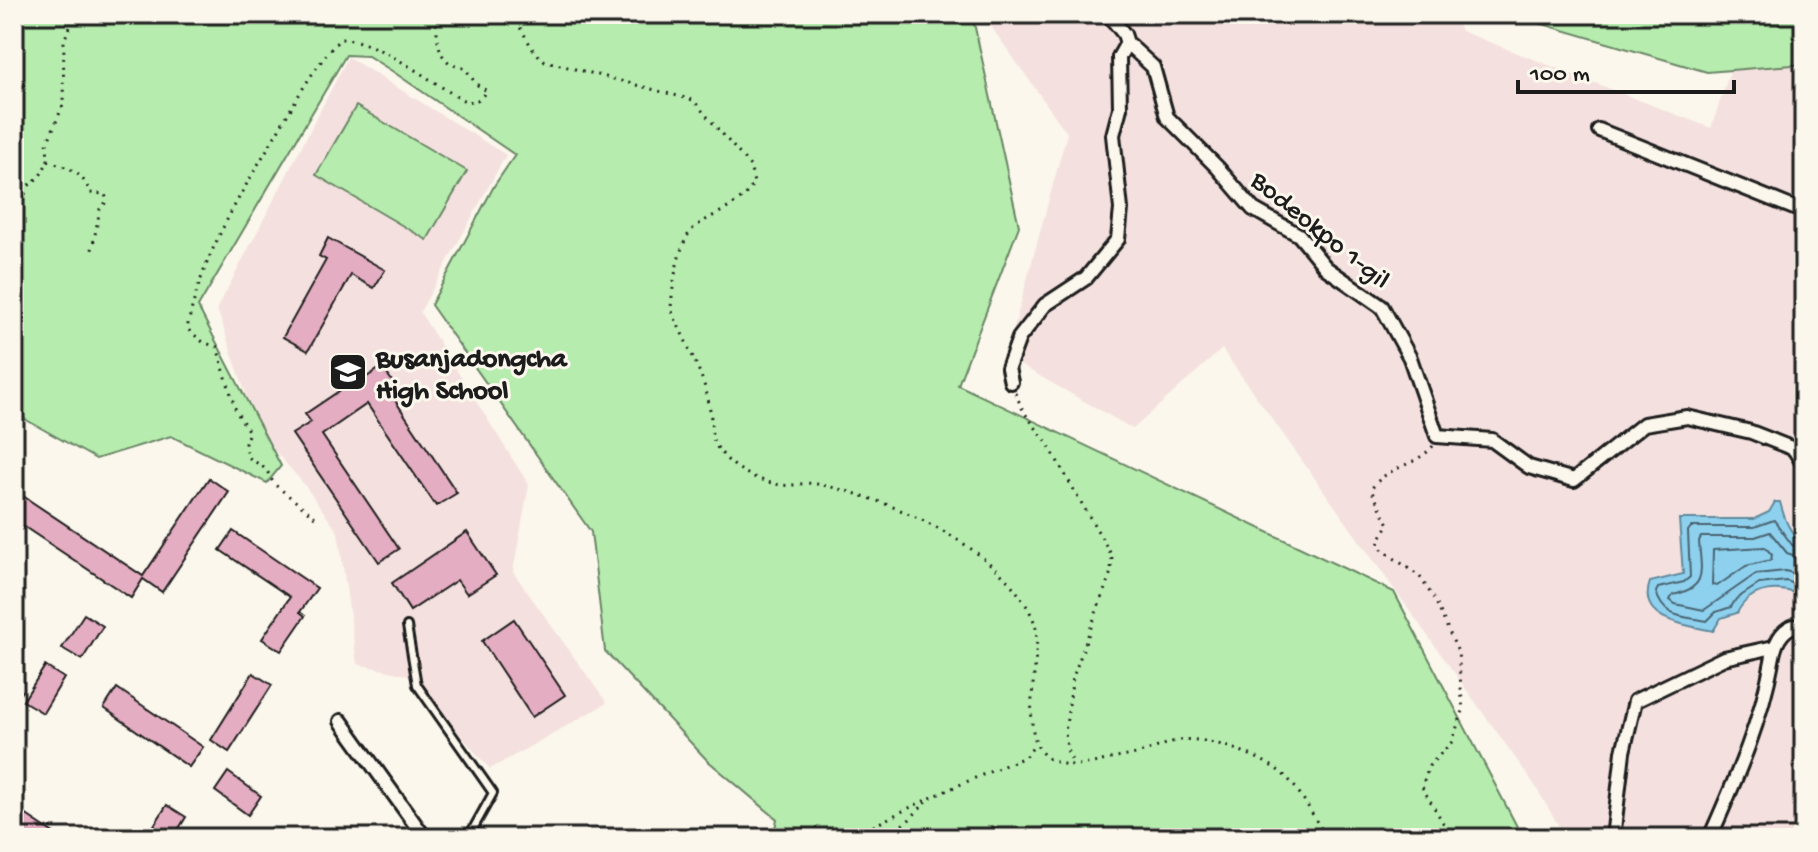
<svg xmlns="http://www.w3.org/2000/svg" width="1818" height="852" viewBox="0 0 1818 852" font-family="'Gochi Hand',sans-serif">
	<rect width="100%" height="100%" fill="#fbf7ec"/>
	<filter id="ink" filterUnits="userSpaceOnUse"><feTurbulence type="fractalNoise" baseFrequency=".0125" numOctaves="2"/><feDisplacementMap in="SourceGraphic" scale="16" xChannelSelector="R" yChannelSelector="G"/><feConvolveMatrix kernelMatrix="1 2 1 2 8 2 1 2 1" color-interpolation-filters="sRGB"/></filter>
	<g filter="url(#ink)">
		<g fill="#f4e1df">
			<polygon points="982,14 1454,14 1461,31 1711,128 1749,14 1804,14 1804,838 1566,838 1534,784 1222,349 1133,429 1006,357 1067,133"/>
			<polygon points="348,57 506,155 420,312 529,485 513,572 607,703 490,769 407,675 357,664 338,532 303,483 259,433 217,309"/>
		</g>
		<g fill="#b6ecae" stroke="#698465" stroke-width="2">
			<polygon points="14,14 972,14 1019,226 958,385 1394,592 1523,838 773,838 777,819 707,760 605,651 591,532 431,305 494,186 515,155 392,71 368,56 346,55 198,307 281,466 267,483 171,436 96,459 14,413"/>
			<polygon points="1508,14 1804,14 1804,64 1707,72"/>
			<polygon points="356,106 467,171 427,240 316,175"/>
		</g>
		<path fill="#8ed1ef" stroke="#60899b" stroke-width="2" d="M 1775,502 L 1780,502 C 1784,517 1789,535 1804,542 L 1804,596 C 1779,586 1751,586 1737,613 L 1721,618 L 1713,631 C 1687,625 1636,621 1650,582 L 1683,574 L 1679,519 L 1754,519 L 1769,512 Z"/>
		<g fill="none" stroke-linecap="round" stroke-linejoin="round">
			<g stroke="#4a6470" stroke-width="2">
				<polygon points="1765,547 1772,555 1771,560 1746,566 1717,586 1712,585 1713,550"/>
				<path d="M 1804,549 L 1792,545 L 1774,520 L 1754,527 L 1691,527 L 1688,531 L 1690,577 L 1684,582 L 1658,588 L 1656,592 C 1664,619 1683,616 1707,621 L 1716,612 L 1731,607 L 1736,599 L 1759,584 L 1786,581 L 1804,587"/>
				<path d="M 1804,559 L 1787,553 L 1770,532 L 1755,537 L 1701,537 L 1699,541 C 1701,572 1708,587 1673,595 L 1670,600 L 1675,604 L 1704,610 L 1756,574 L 1785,571 L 1804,576"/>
			</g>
		</g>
		<g fill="#e5adc2" stroke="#1c1c1c" stroke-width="2">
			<polygon points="328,238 385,270 374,288 351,275 308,351 283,337 326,260 319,256"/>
			<polygon points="382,367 395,385 388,390 457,493 436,506 367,404 322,435 399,549 379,562 292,434 311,422 305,414 360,377 362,380"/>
			<polygon points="209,478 229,492 162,592 143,579 131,598 14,520 14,490 143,576"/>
			<polygon points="233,531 317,588 300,612 305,616 281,651 262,639 290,597 220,550"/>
			<polygon points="467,532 496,575 467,594 457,580 410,611 392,583"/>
			<polygon points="84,614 103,626 82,660 62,648"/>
			<polygon points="514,619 565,695 532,717 482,641"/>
			<polygon points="45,666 64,678 43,713 23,701"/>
			<polygon points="253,673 272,685 229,752 211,740"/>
			<polygon points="14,686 22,691 14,702"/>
			<polygon points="117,688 203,747 189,767 104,708"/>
			<polygon points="228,772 261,796 248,815 215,791"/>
			<polygon points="167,805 186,817 173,838 146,838"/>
			<polygon points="25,814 61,838 18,838 14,835 14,830"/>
		</g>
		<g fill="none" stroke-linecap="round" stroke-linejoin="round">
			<g stroke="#1c1c1c" stroke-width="12">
				<polyline id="service" points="407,626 417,685 493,793 468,838"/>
			</g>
			<g stroke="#1c1c1c" stroke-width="18">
				<g id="minor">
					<polyline points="1108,14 1124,34 1127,43 1153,67 1167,117 1218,168 1253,209 1299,235 1326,268 1382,307 1410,358 1437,436 1492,440 1529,467 1574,480 1644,424 1687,417 1751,432 1794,449 1804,465"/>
					<polyline points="1599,130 1804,212"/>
					<polyline points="1011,382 1008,368 1019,338 1045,305 1086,278 1118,239 1121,209 1113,135 1120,108 1119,57 1127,43"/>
					<polyline points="341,721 425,838"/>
					<polyline points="1613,838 1623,752 1635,701 1724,658 1774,647"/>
					<path d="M 1706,838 L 1712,833 C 1737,776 1761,722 1772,661 C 1774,647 1779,631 1794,626 L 1804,630"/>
				</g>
			</g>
			<g stroke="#1c1c1c" stroke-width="3" stroke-dasharray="2 6" stroke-linecap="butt">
				<path d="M 512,14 L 534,51 L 545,61 L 693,100 L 750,166 L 754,183 C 738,209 718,210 695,227 C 678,240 672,288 671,309 C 685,343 705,374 710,410 C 713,429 708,438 723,455 C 736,471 761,482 781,485 C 793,487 805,481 817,484 C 884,497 979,538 1020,596 C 1026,604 1034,618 1036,628 C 1041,662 1015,742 1051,760 C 1070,769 1091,764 1110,759 C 1122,757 1134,755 1146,751 C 1157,748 1169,742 1180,740 C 1208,736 1267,757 1287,778 C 1303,794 1314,819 1327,838"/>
				<path d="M 48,161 C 68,167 83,172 90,193 L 105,194 L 107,201 L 100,209 L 91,255"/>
				<polyline points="14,190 26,188 40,176 48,161 47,144 63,105 64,40 71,25 69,14"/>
				<polyline points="14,204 24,200 26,188"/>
				<polyline points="1015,393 1024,412 1047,443 1112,556 1111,572 1073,677 1065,732 1067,750 1074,765"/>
				<path d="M 1433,446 C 1417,466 1384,467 1371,490 L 1389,524 L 1380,538 L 1379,547 L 1420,577 L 1435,600 L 1458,652 L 1463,711 L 1451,743 L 1429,766 L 1422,787 L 1452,838"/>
				<path d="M 315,517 L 274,484 L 266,469 L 248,457 L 245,443 L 249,432 L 236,411 L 217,347 L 203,342 L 187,329 C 202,256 235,204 272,141 C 293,106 312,68 340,39 C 377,38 431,83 465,101 L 476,102 L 487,91 L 476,84 L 465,68 C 434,64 439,39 435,14"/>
				<path d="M 852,838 C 908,806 965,782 1025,757 L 1035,745"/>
				<polyline points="882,838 908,821 930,798"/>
			</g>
			<use href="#service" stroke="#fbf7ec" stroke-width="6"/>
			<use href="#minor" stroke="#fbf7ec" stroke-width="12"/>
		</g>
	</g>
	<defs>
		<g id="school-square" transform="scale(2)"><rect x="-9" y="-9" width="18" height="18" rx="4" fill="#1c1c1c" stroke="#fbf7ec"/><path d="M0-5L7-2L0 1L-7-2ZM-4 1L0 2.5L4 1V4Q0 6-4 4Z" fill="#fff"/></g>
	</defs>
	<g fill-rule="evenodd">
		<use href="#school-square" x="348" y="372"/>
	</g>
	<g text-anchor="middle" stroke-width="6" stroke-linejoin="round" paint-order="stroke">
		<g font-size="28" fill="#1c1c1c" stroke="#fbf7ec">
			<text transform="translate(1322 228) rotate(39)" y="10">Bodeokpo 1-gil</text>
		</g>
		<g font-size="28" font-weight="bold" fill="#1c1c1c" stroke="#fbf7ec" text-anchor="start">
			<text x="376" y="366">Busanjadongcha<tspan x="376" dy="32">High School</tspan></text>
		</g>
	</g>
	<rect width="1818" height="852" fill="none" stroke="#fbf7ec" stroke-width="48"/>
	<rect x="24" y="24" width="1770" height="804" fill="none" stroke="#1c1c1c" stroke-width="3" filter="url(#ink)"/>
	<path d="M1518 80v12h216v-12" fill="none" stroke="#1c1c1c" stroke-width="4"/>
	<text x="1530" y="80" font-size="24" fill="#1c1c1c" stroke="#fbf7ec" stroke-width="6" paint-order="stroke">100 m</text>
</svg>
